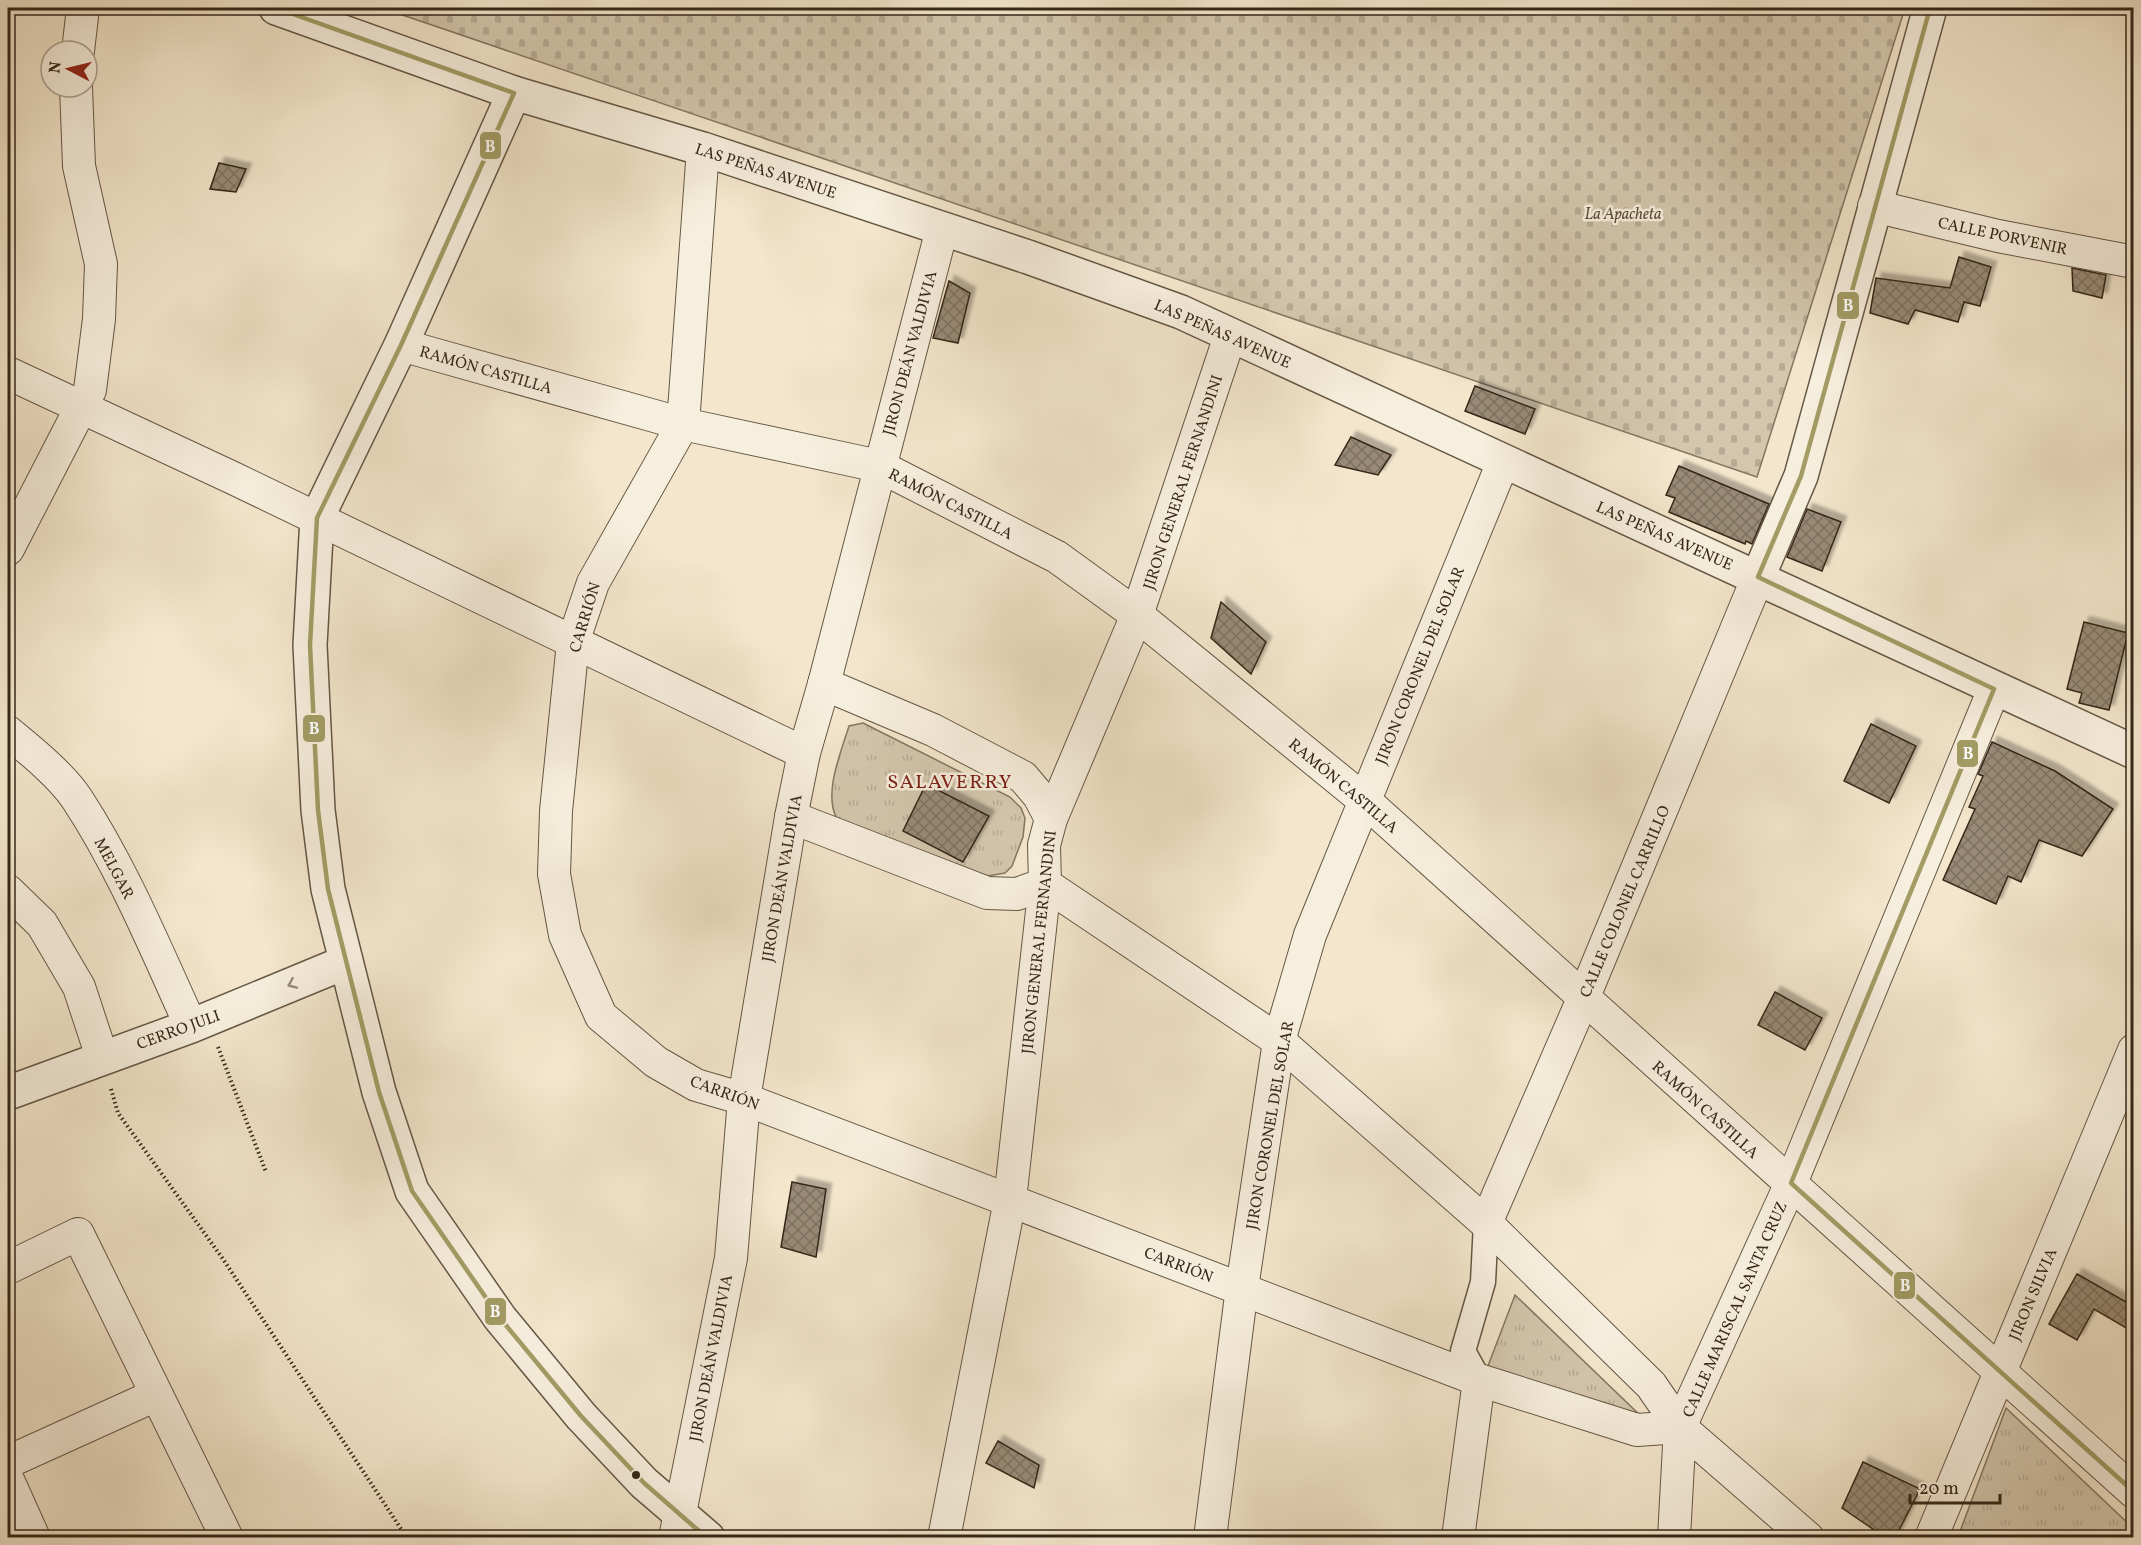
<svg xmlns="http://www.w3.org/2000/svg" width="2141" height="1545" viewBox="0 0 2141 1545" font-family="Vollkorn,serif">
	<defs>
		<pattern id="cemetery-stones" width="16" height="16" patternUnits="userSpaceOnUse" patternTransform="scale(1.5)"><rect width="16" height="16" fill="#d3c6ad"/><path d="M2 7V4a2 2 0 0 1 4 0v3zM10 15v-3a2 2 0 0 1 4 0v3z" fill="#b6aa94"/></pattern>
		<pattern id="park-tufts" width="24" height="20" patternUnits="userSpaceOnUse" patternTransform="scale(1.5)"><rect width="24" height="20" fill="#d3c6ad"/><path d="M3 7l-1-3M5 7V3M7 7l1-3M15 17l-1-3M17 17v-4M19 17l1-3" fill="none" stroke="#b6aa94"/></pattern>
		<pattern id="building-cross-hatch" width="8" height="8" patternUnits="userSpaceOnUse" patternTransform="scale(1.5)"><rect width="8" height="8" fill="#988a76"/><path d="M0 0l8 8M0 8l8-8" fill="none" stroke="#7d7160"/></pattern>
		<filter id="shadow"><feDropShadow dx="5.5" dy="-5.5" stdDeviation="1.5" flood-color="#0004"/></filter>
	</defs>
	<rect width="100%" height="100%" fill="#f3e6cc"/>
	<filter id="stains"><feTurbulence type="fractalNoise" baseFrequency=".00333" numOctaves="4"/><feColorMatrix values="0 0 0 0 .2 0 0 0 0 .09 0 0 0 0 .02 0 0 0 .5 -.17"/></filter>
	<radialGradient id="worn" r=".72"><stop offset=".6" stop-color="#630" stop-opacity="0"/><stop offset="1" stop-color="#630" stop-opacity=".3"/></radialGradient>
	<polygon fill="url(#cemetery-stones)" stroke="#847662" stroke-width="1.5" points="382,8 1905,8 1757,477"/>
	<g fill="url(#park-tufts)" stroke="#847662" stroke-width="1.5">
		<path d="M 863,723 L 1010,797 L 1021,808 L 1025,818 L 1023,837 L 1012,866 L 1005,873 L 988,876 L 837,819 C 823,794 841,752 849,726 Z"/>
		<polygon points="1515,1295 1644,1419 1480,1387"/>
		<polygon points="2006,1408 2133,1528 2133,1537 1958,1537"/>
	</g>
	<g fill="url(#building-cross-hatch)" stroke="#352718" stroke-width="1.5" filter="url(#shadow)">
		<polygon points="219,163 246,169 236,192 210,189"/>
		<polygon points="1959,257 1991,267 1980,306 1964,302 1958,322 1915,310 1908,324 1870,313 1876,278 1950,288"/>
		<polygon points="2072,268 2106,275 2102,298 2073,291"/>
		<polygon points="949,281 970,293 958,343 933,338"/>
		<polygon points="1475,386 1535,409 1525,434 1465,411"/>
		<polygon points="1351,437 1391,455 1378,475 1335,465"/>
		<polygon points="1679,466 1769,504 1752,544 1746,541 1745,544 1669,512 1675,498 1666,495"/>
		<polygon points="1807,509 1841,522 1822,571 1787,557"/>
		<polygon points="1221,602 1266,642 1251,674 1211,638"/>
		<polygon points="2084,622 2128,633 2109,710 2079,703 2082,693 2067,689"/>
		<polygon points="1871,724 1916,746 1889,803 1844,781"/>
		<polygon points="1992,742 2055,771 2113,809 2082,856 2039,840 2021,882 2008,876 1996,904 1943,880 1975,809 1969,807 1983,776 1978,774"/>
		<polygon points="926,784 989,816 963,862 903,831"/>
		<polygon points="1775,992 1822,1018 1805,1050 1758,1025"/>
		<polygon points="792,1182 826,1189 816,1257 781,1247"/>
		<polygon points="2077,1274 2133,1306 2133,1332 2094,1309 2077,1340 2049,1324"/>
		<polygon points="998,1441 1039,1465 1034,1488 986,1463"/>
		<polygon points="1863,1462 1920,1489 1895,1538 1886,1538 1842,1508"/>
	</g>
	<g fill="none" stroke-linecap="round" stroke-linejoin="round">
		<g stroke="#645745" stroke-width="27">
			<polyline id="pedestrian" points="1479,1380 1463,1351 1483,1282 1486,1223"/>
		</g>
		<g stroke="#645745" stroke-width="34">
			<g id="minor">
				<polyline points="78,51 83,8"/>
				<polyline points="703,149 683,424 593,583 573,642 556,811 554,874 565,935 601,1016 656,1062 696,1085 744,1099 1479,1380 1637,1430 1680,1427"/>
				<polyline points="1874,206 1998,236 2134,262"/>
				<polyline points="401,345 683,424 879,466 1057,557 1137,615 1364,800 2134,1492"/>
				<polyline points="8,373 233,478 804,753"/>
				<polyline points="8,549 90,390 99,319 101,264 79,166 76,87"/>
				<polyline points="824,684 933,730 1023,777 1039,796 1051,819"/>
				<path d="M 8,732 C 30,750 62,776 77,799 C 123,869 156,950 191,1026"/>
				<polyline points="791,817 987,893 1017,894 1045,884 1279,1041 1486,1223 1651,1385 1680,1427 1808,1538"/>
				<polyline points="8,891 42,924 79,987 102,1057"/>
				<polyline points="1486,1223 1583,999 1758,577"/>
				<polyline points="8,1268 78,1234 227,1538"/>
				<polyline points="8,1462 156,1395"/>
				<polyline points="8,1480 34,1538"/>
				<polyline points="675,1538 731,1258 744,1099 791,817 804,753 824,684 942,229"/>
				<polyline points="944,1538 1010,1200 1045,884 1044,845 1051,819 1137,615 1230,336"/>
				<polyline points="1210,1538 1242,1288 1279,1041 1310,935 1503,462"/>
				<polyline points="1458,1538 1479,1380"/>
				<polyline points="1674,1538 1680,1427 1791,1183 1994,689"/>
				<polyline points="1931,1538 2134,1050"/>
			</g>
		</g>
		<g stroke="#645745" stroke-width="36">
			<g id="tertiary">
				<polyline points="276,8 514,93 703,149 1028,257 1181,312 2134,752"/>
				<polyline points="514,93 401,345 317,518 310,645 318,810 328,889 379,1092 412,1191 500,1318 581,1416 644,1483 708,1538"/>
				<polyline points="1758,577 1801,476 1930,8"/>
				<polyline points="8,1093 191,1026 346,962"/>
			</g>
		</g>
		<g stroke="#352718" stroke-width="4" stroke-dasharray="1.5 3" stroke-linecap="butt">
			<polyline points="218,1047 266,1172"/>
			<polyline points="111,1089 118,1113 223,1259 407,1538"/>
		</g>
		<use href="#pedestrian" stroke="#f7efde" stroke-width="24"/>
		<use href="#minor" stroke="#f7efde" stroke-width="32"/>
		<use href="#tertiary" stroke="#f7efde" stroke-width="33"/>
		<g stroke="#f7efde" stroke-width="9">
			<g id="bus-1">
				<polyline points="276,8 514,93 401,345 317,518 310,645 318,810 328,889 379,1092 412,1191 500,1318 581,1416 644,1483 707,1538"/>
				<polyline points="1930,8 1801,476 1758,577 1994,689 1791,1183 2134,1492"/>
			</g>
		</g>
		<use href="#bus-1" stroke="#a39c65" stroke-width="4.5"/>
	</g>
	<defs><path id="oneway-chevron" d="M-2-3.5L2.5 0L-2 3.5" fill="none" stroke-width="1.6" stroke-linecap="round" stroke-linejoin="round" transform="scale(1.5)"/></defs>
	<use stroke="#968b7b" href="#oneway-chevron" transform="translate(292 984) rotate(157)"/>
	<circle fill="#352718" stroke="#f7efde" stroke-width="2" cx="636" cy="1475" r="5"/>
	<g text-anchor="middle" stroke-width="5" stroke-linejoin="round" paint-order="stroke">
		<g font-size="16" fill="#352718" stroke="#f7efde">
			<text transform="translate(766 170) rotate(18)" y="6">LAS PEÑAS AVENUE</text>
			<text transform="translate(2003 235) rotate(12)" y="6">CALLE PORVENIR</text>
			<text transform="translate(1223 333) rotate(24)" y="6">LAS PEÑAS AVENUE</text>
			<text transform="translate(909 353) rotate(-75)" y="6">JIRON DEÁN VALDIVIA</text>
			<text transform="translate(486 369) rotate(16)" y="6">RAMÓN CASTILLA</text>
			<text transform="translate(1182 482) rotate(-72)" y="6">JIRON GENERAL FERNANDINI</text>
			<text transform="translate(951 503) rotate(27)" y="6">RAMÓN CASTILLA</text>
			<text transform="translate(1665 535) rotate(24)" y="6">LAS PEÑAS AVENUE</text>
			<text transform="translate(584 617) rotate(-73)" y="6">CARRIÓN</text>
			<text transform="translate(1419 665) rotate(-68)" y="6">JIRON CORONEL DEL SOLAR</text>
			<text transform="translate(1344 785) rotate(40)" y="6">RAMÓN CASTILLA</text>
			<text transform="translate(115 868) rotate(62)" y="6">MELGAR</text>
			<text transform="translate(781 878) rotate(-80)" y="6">JIRON DEÁN VALDIVIA</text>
			<text transform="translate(1624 901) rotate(-67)" y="6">CALLE COLONEL CARRILLO</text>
			<text transform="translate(1038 942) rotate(-84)" y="6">JIRON GENERAL FERNANDINI</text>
			<text transform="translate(178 1029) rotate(-20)" y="6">CERRO JULI</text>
			<text transform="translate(725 1092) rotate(20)" y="6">CARRIÓN</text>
			<text transform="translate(1706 1109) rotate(42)" y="6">RAMÓN CASTILLA</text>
			<text transform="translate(1269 1125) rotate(-80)" y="6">JIRON CORONEL DEL SOLAR</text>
			<text transform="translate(1179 1264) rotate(21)" y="6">CARRIÓN</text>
			<text transform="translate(2032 1294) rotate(-67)" y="6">JIRON SILVIA</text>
			<text transform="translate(1734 1309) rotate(-66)" y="6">CALLE MARISCAL SANTA CRUZ</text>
			<text transform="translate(710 1358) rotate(-79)" y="6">JIRON DEÁN VALDIVIA</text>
		</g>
		<g font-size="16" font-style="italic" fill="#5c4f3d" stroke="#f7efde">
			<text x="1623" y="219">La Apacheta</text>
		</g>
		<g font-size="20" letter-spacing="1.5" fill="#7a1f14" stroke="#f7efde">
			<text x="950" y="788">SALAVERRY</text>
		</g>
	</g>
	<g stroke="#f7efde" stroke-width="2">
		<rect x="479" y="131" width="23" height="29" rx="6" fill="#a39c65"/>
		<rect x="1836" y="291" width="24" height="29" rx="6" fill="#a39c65"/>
		<rect x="302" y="714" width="24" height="29" rx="6" fill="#a39c65"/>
		<rect x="1956" y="739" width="23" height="29" rx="6" fill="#a39c65"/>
		<rect x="1893" y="1271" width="23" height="29" rx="6" fill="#a39c65"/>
		<rect x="484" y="1297" width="23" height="29" rx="6" fill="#a39c65"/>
	</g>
	<g font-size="16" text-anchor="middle" font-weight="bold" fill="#fff">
		<text x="490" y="152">B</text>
		<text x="1848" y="311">B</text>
		<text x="314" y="734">B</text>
		<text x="1968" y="759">B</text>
		<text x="1905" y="1291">B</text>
		<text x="495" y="1317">B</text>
	</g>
	<rect width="2141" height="1545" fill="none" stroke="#f3e6cc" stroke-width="30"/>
	<rect x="9" y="9" width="2123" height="1527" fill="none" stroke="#352718" stroke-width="3"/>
	<rect x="15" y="15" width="2111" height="1515" fill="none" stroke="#352718" stroke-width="1.5"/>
	<g transform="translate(69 69) rotate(277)"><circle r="28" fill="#f7efde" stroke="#a99f8f" stroke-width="1.5"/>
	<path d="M0-4.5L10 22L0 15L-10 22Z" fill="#8f2418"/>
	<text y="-9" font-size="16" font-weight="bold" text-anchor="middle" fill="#352718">N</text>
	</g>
	<path d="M1910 1494v9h90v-9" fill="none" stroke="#352718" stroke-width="3"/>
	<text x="1919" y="1494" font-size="18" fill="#352718" stroke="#f7efde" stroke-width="4.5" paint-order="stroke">20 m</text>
	<rect width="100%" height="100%" filter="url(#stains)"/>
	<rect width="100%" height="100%" fill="url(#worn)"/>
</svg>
